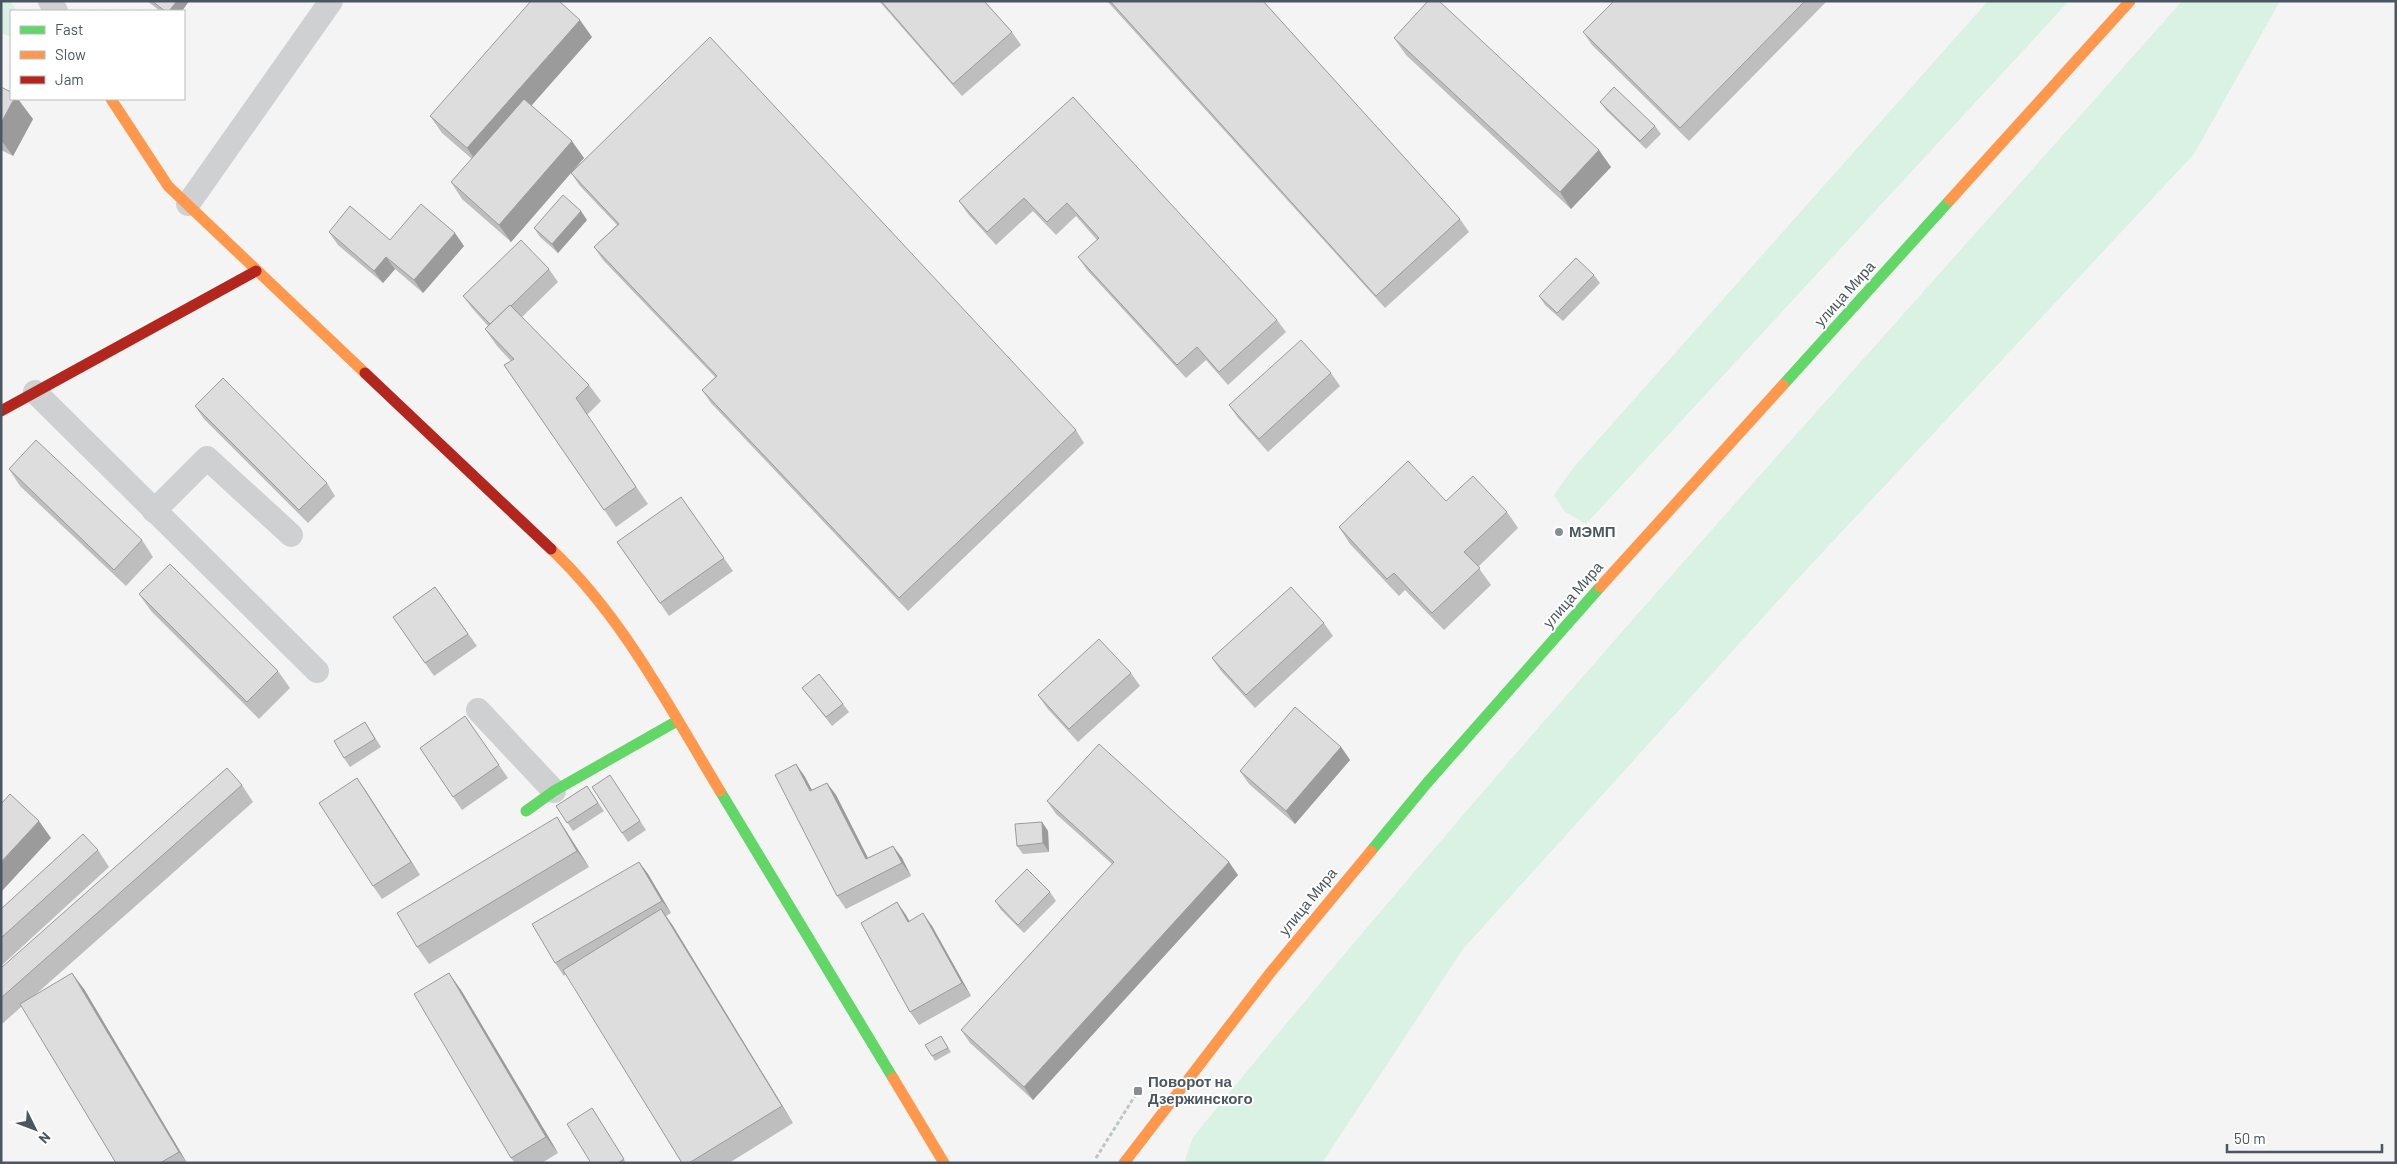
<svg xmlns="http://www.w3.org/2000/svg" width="2397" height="1164" viewBox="0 0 2397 1164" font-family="Barlow,sans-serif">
	<rect width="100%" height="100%" fill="#f4f4f4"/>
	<g fill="#d9f2e3">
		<polygon points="1,1 10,1 17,11 11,11 11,37 1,33"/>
		<polygon points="1988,1 2069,1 1586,524 1564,511 1554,495 1573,468"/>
		<path d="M 2182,1 L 2280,1 L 2194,154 L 1794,583 L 1463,949 L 1322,1163 L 1184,1163 L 1193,1137 C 1510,748 1849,377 2182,1 Z"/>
	</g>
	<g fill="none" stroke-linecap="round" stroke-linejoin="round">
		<polyline stroke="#bcc7c4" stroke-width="3" stroke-dasharray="4 2.5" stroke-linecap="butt" points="1096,1158 1138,1091"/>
		<g stroke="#ced0d2" stroke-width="24">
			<polyline points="50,1 56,11"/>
			<polyline points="188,204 331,1"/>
			<polyline points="35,392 317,671"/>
			<polyline points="154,511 207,458 291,535"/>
			<polyline points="478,710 554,791"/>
		</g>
		<g stroke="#63d668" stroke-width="11">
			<polyline points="1783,385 1950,200"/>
			<polyline points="720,791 893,1078"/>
			<polyline points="526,811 554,791 677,721"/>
			<polyline points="1371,851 1427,783 1600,587"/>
		</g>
		<g stroke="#ff974d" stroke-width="11">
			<polyline points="111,99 168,186 365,373"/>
			<polyline points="1950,200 2130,1"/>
			<path d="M 551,549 C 623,617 669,707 720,791"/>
			<polyline points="1600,587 1783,385"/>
			<polyline points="893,1078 944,1163"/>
			<polyline points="1124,1163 1270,973 1371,851"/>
		</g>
		<g stroke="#b3261e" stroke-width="11">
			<polyline points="365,373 551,549"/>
			<polyline points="1,411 256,271"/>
		</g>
	</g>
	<g fill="#bebebf">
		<polygon points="147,1 189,1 182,11 160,11"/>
		<polygon points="879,1 984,1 1012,32 1021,45 962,96"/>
		<polygon points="1107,1 1263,1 1460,219 1469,232 1385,308"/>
		<polygon points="1614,1 1827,1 1689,141 1592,45 1583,32"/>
		<polygon points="592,37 531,105 584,158 511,242 462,199 451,182 472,159 442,133 430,116"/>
		<polygon points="1394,38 1611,167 1571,209 1406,55"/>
		<polygon points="1,87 33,119 13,156 1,150"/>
		<polygon points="1073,97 1277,320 1286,332 1228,385 1206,360 1186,378 1087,270 1078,257 1097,240 1076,216 1056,235 1033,211 996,245 968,214 959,201"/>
		<polygon points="1600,102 1655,126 1661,134 1646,149 1606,110"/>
		<polygon points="571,173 1076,430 1084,443 908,611 711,403 702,390 715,377 603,260 594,247 617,225 580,186"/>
		<polygon points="587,220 558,253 540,237 534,228"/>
		<polygon points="329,232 390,240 464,246 423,293 395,269 383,283 338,245"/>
		<polygon points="549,269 558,282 522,317 589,385 601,401 587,415 648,504 616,527 504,365 511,361 497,346 485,329 488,326 472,308 463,296"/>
		<polygon points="1594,275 1600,283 1563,321 1545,305 1539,296"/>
		<polygon points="1331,373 1340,386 1268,452 1238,418 1229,405"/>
		<polygon points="195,406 327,483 335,496 308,523 204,419"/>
		<polygon points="9,469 142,540 153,557 126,586 20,486"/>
		<polygon points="681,497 733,571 669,616 617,542"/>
		<polygon points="1446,501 1507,512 1518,528 1478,567 1491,585 1444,630 1405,590 1399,596 1350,544 1339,527"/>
		<polygon points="435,587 477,646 434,676 393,617"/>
		<polygon points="139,594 278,671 290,688 259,719 151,611"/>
		<polygon points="1324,623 1333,636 1255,708 1221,671 1212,658"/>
		<polygon points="1131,673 1140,686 1078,742 1047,708 1038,695"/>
		<polygon points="802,688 843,704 849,712 832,726"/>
		<polygon points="465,716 508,778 462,810 420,748"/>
		<polygon points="365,722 381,747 350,767 344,758"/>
		<polygon points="1341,747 1350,760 1295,824 1249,784 1240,771"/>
		<polygon points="796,764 805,777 812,790 827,783 836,795 868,858 893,846 902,858 911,876 846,909 837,896"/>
		<polygon points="616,784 646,830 628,842 622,833"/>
		<polygon points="242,785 253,802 35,995 84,989 187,1163 116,1163 22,1006 1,1025 1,968"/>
		<polygon points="587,786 604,811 573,831 556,806"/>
		<polygon points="366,791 420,875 382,899 373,886"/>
		<polygon points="1047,801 1238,875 1033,1100 970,1043 961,1030 1112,864 1056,814"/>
		<polygon points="557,817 568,834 589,867 429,964 417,947"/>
		<polygon points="1042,822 1048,831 1049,852 1023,854 1017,846"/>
		<polygon points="98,850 109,867 1,966 1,909"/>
		<polygon points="639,862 648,874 671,913 666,916 673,926 793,1123 729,1163 682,1163 566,974 564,976 555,963"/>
		<polygon points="1050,892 1056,901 1024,933 1001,910 995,901"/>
		<polygon points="897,902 909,921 932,926 971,996 919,1025 910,1012"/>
		<polygon points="461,990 558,1153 542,1163 515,1163 511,1158"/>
		<polygon points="941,1036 951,1052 935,1061 932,1056"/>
		<polygon points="592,1108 598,1117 626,1163 591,1163"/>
	</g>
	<g fill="#9b9b9b">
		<polygon points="177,1 189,1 182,11 169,11"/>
		<polygon points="580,20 592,37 479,165 467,148"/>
		<polygon points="14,99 18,99 33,119 13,156 1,140 1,123"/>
		<polygon points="572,141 584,158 511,242 499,225"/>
		<polygon points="1599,150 1611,167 1571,209 1560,192"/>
		<polygon points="581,211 587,220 558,253 552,244"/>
		<polygon points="455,233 464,246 423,293 414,280"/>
		<polygon points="386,257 395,269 383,283 374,271"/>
		<polygon points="1341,747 1350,760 1295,824 1286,811"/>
		<polygon points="796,764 805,777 819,804 810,791"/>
		<polygon points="357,778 366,791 420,875 411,862"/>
		<polygon points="827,783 836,795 875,872 866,859"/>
		<polygon points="557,817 568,834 589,867 577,851"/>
		<polygon points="39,821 51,838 1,892 1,862"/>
		<polygon points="1042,822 1048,831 1049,852 1043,843"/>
		<polygon points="893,846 902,858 911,876 902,863"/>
		<polygon points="639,862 648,874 671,913 662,901"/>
		<polygon points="1229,862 1238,875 1033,1100 1024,1087"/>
		<polygon points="897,902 906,915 917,935 908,922"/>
		<polygon points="661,909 673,926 793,1123 782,1106"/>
		<polygon points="923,913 932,926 971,996 962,983"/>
		<polygon points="72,973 84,989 187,1163 179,1152"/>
		<polygon points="449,973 461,990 558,1153 546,1137"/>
	</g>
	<g fill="#ddddde" stroke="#9b9b9b">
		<polygon points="152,1 177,1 169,11 165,11"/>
		<polygon points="531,1 559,1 580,20 467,148 430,116"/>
		<polygon points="881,1 984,1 1012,32 953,84"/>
		<polygon points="1110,1 1263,1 1460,219 1376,296"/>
		<polygon points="1428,1 1439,1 1599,150 1560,192 1394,38"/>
		<polygon points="1614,1 1805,1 1680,128 1583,32"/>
		<polygon points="710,37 1076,430 899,598 702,390 717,376 594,247 619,224 571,173"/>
		<polygon points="1,87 11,92 11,99 14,99 1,123"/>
		<polygon points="1614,87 1655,126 1640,141 1600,102"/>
		<polygon points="1073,97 1277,320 1219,372 1197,347 1177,365 1078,257 1099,238 1067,203 1047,222 1024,198 987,232 959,201"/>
		<polygon points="524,99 572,141 499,225 451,182"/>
		<polygon points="563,195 581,211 552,244 534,228"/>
		<polygon points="421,204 455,233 414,280 386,257 374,271 329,232 350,206 390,240"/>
		<polygon points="521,240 549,269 511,306 510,305 490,324 463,296"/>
		<polygon points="1576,258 1594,275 1557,313 1539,296"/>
		<polygon points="510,305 589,385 576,398 636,487 604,510 504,365 514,359 485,329"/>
		<polygon points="1301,340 1331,373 1259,439 1229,405"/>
		<polygon points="223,378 327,483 299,510 195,406"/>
		<polygon points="36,440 142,540 114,570 9,469"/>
		<polygon points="1408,461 1446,501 1473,476 1507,512 1464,552 1480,568 1432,613 1394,573 1387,579 1339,527"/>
		<polygon points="681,497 724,558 660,603 617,542"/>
		<polygon points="170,564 278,671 247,702 139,594"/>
		<polygon points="435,587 468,634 425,663 393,617"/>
		<polygon points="1291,587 1324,623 1246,695 1212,658"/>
		<polygon points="1099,639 1131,673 1069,729 1038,695"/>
		<polygon points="819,674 843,704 826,717 802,688"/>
		<polygon points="1295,707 1341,747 1286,811 1240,771"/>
		<polygon points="465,716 499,765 453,797 420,748"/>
		<polygon points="365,722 375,739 344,758 334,741"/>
		<polygon points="1099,744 1229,862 1024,1087 961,1030 1114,862 1047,801"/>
		<polygon points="796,764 810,791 827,783 866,859 893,846 902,863 837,896 775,775"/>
		<polygon points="227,768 242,785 1,998 1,968"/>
		<polygon points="610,775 640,821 622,833 592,787"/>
		<polygon points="357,778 411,862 373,886 319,803"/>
		<polygon points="587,786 598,803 567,823 556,806"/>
		<polygon points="10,794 39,821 1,862 1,804"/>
		<polygon points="557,817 577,851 417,947 397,913"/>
		<polygon points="1042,822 1043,843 1017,846 1015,824"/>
		<polygon points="83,834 98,850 1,938 1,909"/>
		<polygon points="639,862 662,901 555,963 532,924"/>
		<polygon points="1027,869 1050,892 1018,925 995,901"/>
		<polygon points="897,902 908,922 923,913 962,983 910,1012 861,923"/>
		<polygon points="661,909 782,1106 689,1163 682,1163 563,970"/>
		<polygon points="72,973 179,1152 160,1163 116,1163 20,1004"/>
		<polygon points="449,973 546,1137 511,1158 414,994"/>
		<polygon points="941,1036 948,1048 932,1056 925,1045"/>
		<polygon points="592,1108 624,1159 618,1163 591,1163 567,1124"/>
	</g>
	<g fill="#868d94" stroke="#fff" stroke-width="2">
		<circle cx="1559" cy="532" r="5"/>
		<rect x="1133" y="1086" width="10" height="10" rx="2.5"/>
	</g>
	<g text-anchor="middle" stroke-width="4" stroke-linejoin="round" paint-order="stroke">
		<g font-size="15" fill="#4a5661" stroke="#fff">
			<text transform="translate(1845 294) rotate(-48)" y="5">улица Мира</text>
			<text transform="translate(1573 595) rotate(-49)" y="5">улица Мира</text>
			<text transform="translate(1308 902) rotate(-51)" y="5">улица Мира</text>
		</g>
		<g font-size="15" font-weight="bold" fill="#4a5661" stroke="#fff" text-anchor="start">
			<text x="1569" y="537">МЭМП</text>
			<text x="1148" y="1087">Поворот на<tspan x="1148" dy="17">Дзержинского</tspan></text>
		</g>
	</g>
	<rect width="2397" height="1164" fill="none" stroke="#4a5661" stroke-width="5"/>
	<rect x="10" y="10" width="175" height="90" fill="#ffffff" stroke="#b7bbc0"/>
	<rect x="20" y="26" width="25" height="8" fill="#63d668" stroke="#b7bbc0"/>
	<text x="55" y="35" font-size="15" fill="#4a5661">Fast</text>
	<rect x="20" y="51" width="25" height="8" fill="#ff974d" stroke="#b7bbc0"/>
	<text x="55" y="60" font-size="15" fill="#4a5661">Slow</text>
	<rect x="20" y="76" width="25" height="8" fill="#b3261e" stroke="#b7bbc0"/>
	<text x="55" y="85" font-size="15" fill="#4a5661">Jam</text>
	<g transform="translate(35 1129) rotate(132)" stroke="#ffffff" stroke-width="4" paint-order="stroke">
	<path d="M0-4L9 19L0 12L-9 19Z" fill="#4a5661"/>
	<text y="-8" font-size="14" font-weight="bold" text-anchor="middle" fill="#4a5661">N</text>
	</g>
	<path d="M2227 1144v8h155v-8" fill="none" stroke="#4a5661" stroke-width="2.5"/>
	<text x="2234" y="1144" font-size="15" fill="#4a5661" stroke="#ffffff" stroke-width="4" paint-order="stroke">50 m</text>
</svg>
